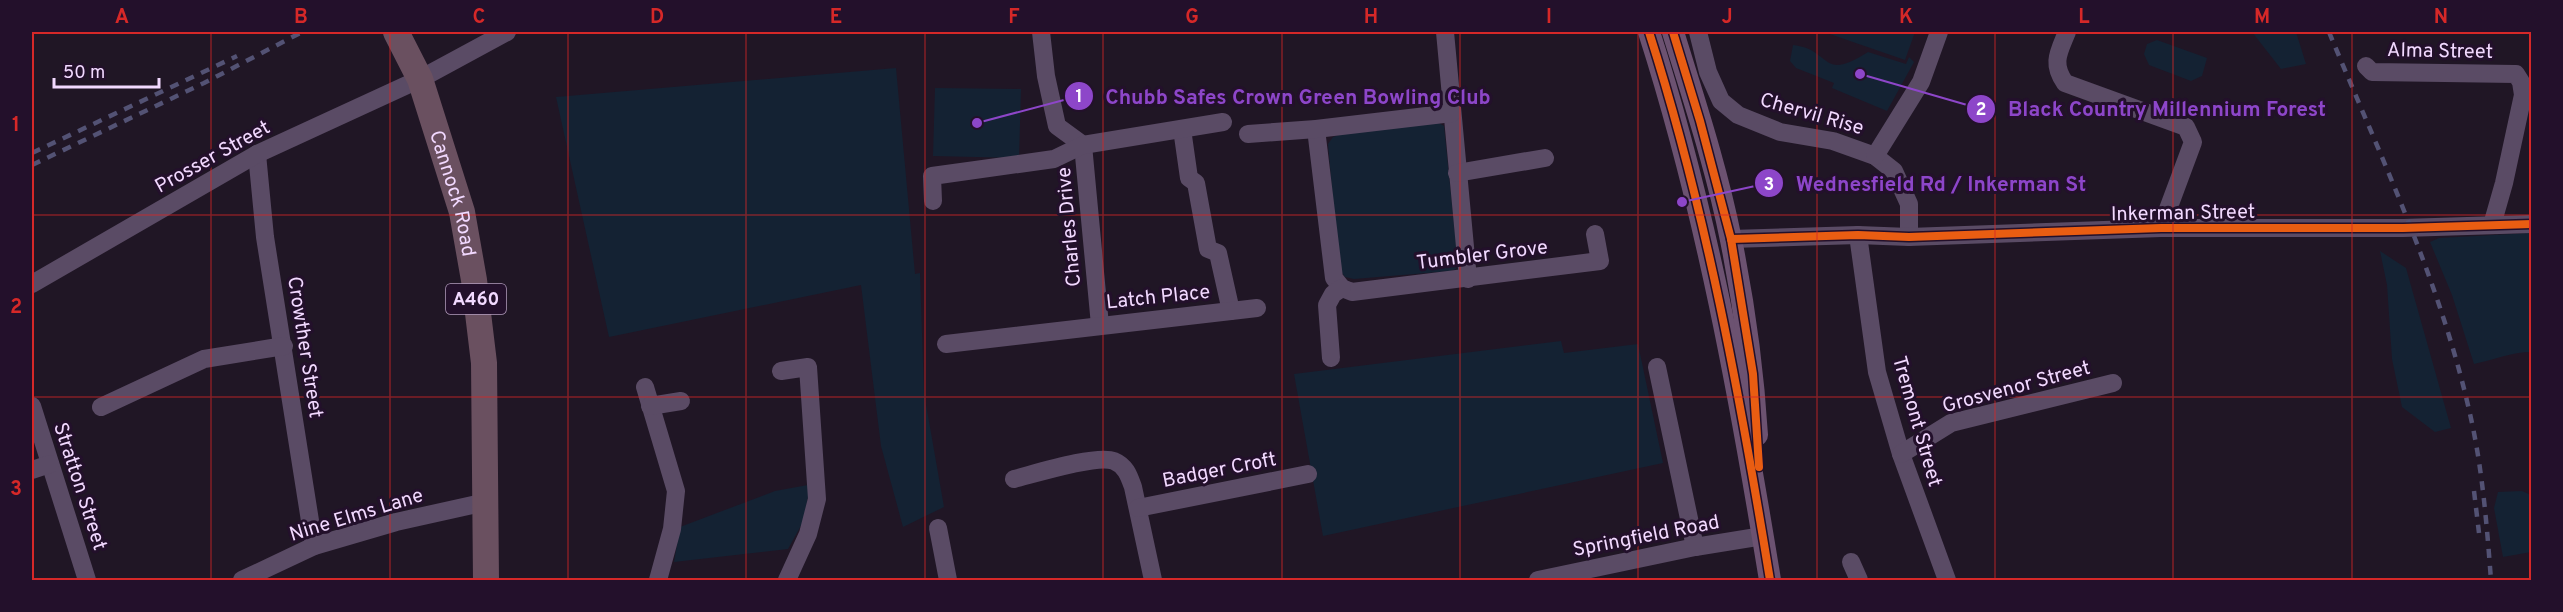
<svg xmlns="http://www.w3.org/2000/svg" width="2563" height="612" viewBox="0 0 2563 612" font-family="Overpass,sans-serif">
	<rect width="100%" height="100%" fill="#201625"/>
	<g fill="#142233">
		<polygon points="1824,32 1915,32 1905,60"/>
		<polygon points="2252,32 2296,32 2306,64 2281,69"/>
		<polygon points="2157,40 2207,58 2202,76 2191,81 2149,65 2144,54 2147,44"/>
		<path d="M 1793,45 C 1832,49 1820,83 1868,52 L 1906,64 L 1909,57 L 1914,62 L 1887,111 L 1832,88 L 1834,83 L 1796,68 L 1790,61 Z"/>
		<polygon points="896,68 915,274 920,273 924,393 944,507 903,527 881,446 861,285 609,337 556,97"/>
		<polygon points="935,88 1021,89 1019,158 933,156"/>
		<polygon points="1437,122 1444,126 1458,263 1456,269 1451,271 1354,279 1345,277 1339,269 1328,144 1333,137 1339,135"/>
		<path d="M 2531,233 L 2531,352 C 2512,352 2493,360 2474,364 L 2452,295 L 2430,242 L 2439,238 Z"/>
		<polygon points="2380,251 2406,268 2451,428 2435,432 2402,407 2392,359 2387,285"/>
		<polygon points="1561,341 1564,353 1638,344 1663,463 1323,536 1294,374"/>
		<polygon points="808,485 810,487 803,522 788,549 674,562 680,527 775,491"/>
		<polygon points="2522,491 2531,495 2531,552 2503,557 2494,508 2498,492"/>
	</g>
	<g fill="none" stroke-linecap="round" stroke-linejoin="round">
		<g stroke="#5a4b65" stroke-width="18">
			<polyline points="1041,32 1046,76 1057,126 1083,145 1100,325"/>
			<polyline points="1445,32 1468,279"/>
			<polyline points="1698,32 1708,72 1721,101 1738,115 1780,132 1833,141 1875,156 1894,171 1909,204 1909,237"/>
			<path d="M 2067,32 C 2059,52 2051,63 2065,83 L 2186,127 L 2193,142 L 2161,228"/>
			<polyline points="2366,66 2372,72 2516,74 2521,82 2523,95 2504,183 2492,225"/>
			<polyline points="1182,129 1189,178 1196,183 1208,249 1218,253 1231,311"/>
			<polyline points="1316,129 1334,278 1342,288 1352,292 1600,261 1595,234"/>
			<polyline points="1248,134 1316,129 1452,113"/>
			<polyline points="257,154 265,237 314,546"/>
			<polyline points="1875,156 1921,82 1939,32"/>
			<polyline points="1457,173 1545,158"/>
			<polyline points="933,201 932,176 1054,159 1083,145 1223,122"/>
			<polyline points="1858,235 1877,372 1901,454 1947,580"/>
			<polyline points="1731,239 1858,235 1909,237 2161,228 2403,228 2532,224"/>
			<polyline points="32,284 257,154 420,79 507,32"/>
			<polyline points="946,344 1257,308"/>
			<polyline points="1331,358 1327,305 1333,294 1342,288"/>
			<polyline points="1657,367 1695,547"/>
			<polyline points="781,371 808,367 817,499 808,534 787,580"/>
			<polyline points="645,387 676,491 672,529 658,580"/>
			<polyline points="32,406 87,580"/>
			<polyline points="650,406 681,401"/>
			<polyline points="101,407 204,359 284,346"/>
			<polyline points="1901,454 1951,423 2113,383"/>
			<polyline points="32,470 50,464"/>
			<path d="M 1014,479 C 1034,474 1097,454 1114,461 C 1126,466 1129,476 1133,487 L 1153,580"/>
			<polyline points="1138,508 1308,474"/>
			<polyline points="938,528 948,580"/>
			<polyline points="1851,562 1859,580"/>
			<polyline points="242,580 314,546 396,522 486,502"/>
			<polyline points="1538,580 1695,547 1763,536"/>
		</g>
		<g stroke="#6c5271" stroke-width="22">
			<path d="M 1649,32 C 1706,210 1740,396 1770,580"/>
			<path d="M 1673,32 C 1694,100 1717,169 1731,240 C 1744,304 1753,370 1757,435"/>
		</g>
		<path stroke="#6a5060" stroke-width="26" id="s1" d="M 396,32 L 420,79 L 462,212 L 474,280 L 484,363 L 486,580"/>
		<g stroke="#535274" stroke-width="4.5" stroke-dasharray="9 8" stroke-linecap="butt">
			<path d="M 2329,32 C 2382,160 2443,287 2472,423 C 2483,475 2487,528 2491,580"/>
			<polyline points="32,153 237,56"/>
			<polyline points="32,165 204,83 302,32"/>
			<polyline points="2474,491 2479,533"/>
		</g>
		<g stroke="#23102b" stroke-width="11">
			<g id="cycleway">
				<path d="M 1649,32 C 1706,210 1740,396 1770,580"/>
				<polyline points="1673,32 1700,121 1731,239 1753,374 1759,467"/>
				<polyline points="1731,239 1858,235 1909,237 2161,228 2403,228 2532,224"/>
			</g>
		</g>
		<use href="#cycleway" stroke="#e95d12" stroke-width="8"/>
	</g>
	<path fill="none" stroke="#d62828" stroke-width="1.5" stroke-opacity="0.55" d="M 211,32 L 211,580M 390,32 L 390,580M 568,32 L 568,580M 746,32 L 746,580M 925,32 L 925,580M 1103,32 L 1103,580M 1282,32 L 1282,580M 1460,32 L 1460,580M 1638,32 L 1638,580M 1817,32 L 1817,580M 1995,32 L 1995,580M 2173,32 L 2173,580M 2352,32 L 2352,580M 32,215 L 2532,215M 32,397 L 2532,397"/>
	<g text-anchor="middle" stroke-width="6" stroke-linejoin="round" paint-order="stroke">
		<rect fill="#23102b" stroke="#b49dbf" stroke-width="1.5" x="446" y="284" width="60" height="30" rx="4.5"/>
		<g font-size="18" font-weight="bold" fill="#f2d9ff">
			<text x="476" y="305">A460</text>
		</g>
		<g font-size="20" fill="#f2d9ff" stroke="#23102b">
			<text transform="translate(2440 50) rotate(1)" y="7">Alma Street</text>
			<text transform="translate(1812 113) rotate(16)" y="7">Chervil Rise</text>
			<text transform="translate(212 156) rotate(-29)" y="7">Prosser Street</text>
			<text dy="7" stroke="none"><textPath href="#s1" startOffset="172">Cannock Road</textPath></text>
			<text transform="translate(2183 212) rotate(-1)" y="7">Inkerman Street</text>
			<text transform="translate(1068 227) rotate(-95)" y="7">Charles Drive</text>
			<text transform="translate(1482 254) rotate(-7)" y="7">Tumbler Grove</text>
			<text transform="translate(1158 296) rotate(-6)" y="7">Latch Place</text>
			<text transform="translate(306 347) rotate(81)" y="7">Crowther Street</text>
			<text transform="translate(2016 386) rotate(-15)" y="7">Grosvenor Street</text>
			<text transform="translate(1918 421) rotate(74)" y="7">Tremont Street</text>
			<text transform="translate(1219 469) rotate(-11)" y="7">Badger Croft</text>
			<text transform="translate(81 486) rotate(72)" y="7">Stratton Street</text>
			<text transform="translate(356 514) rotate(-17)" y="7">Nine Elms Lane</text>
			<text transform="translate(1646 535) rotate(-11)" y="7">Springfield Road</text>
		</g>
	</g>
	<path fill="none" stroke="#8d46c9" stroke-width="2" d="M977 123L1079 96M1860 74L1981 109M1682 202L1769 183"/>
	<g fill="#8d46c9" stroke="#23102b" stroke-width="2">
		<circle cx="977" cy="123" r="6"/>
		<circle cx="1860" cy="74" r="6"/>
		<circle cx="1682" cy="202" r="6"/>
		<circle cx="1079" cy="96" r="15"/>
		<circle cx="1981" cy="109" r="15"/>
		<circle cx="1769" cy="183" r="15"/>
	</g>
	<g font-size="18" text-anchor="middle" font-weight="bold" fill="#fff">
		<text x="1079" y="102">1</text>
		<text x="1981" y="115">2</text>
		<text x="1769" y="190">3</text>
	</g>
	<g font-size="21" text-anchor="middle" font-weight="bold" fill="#8d46c9" stroke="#23102b" stroke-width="6" stroke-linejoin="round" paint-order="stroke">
		<text x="1298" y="104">Chubb Safes Crown Green Bowling Club</text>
		<text x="2167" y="116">Black Country Millennium Forest</text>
		<text x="1941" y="191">Wednesfield Rd / Inkerman St</text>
	</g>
	<rect width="2563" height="612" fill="none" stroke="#23102b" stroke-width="66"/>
	<path d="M54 78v9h105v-9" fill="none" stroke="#f2d9ff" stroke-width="3"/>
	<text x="63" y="78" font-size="18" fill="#f2d9ff" stroke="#23102b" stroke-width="4.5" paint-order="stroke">50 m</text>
	<rect x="33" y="33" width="2497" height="546" fill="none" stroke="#d62828" stroke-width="2"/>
	<g font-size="20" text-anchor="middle" font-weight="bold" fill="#d62828">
		<text x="122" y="23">A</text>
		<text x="301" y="23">B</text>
		<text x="479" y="23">C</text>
		<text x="657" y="23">D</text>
		<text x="836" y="23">E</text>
		<text x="1014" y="23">F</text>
		<text x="1192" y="23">G</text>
		<text x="1371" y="23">H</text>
		<text x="1549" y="23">I</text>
		<text x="1727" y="23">J</text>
		<text x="1906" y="23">K</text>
		<text x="2084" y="23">L</text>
		<text x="2262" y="23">M</text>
		<text x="2441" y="23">N</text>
		<text x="16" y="131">1</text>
		<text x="16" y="313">2</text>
		<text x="16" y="495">3</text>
	</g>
</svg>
